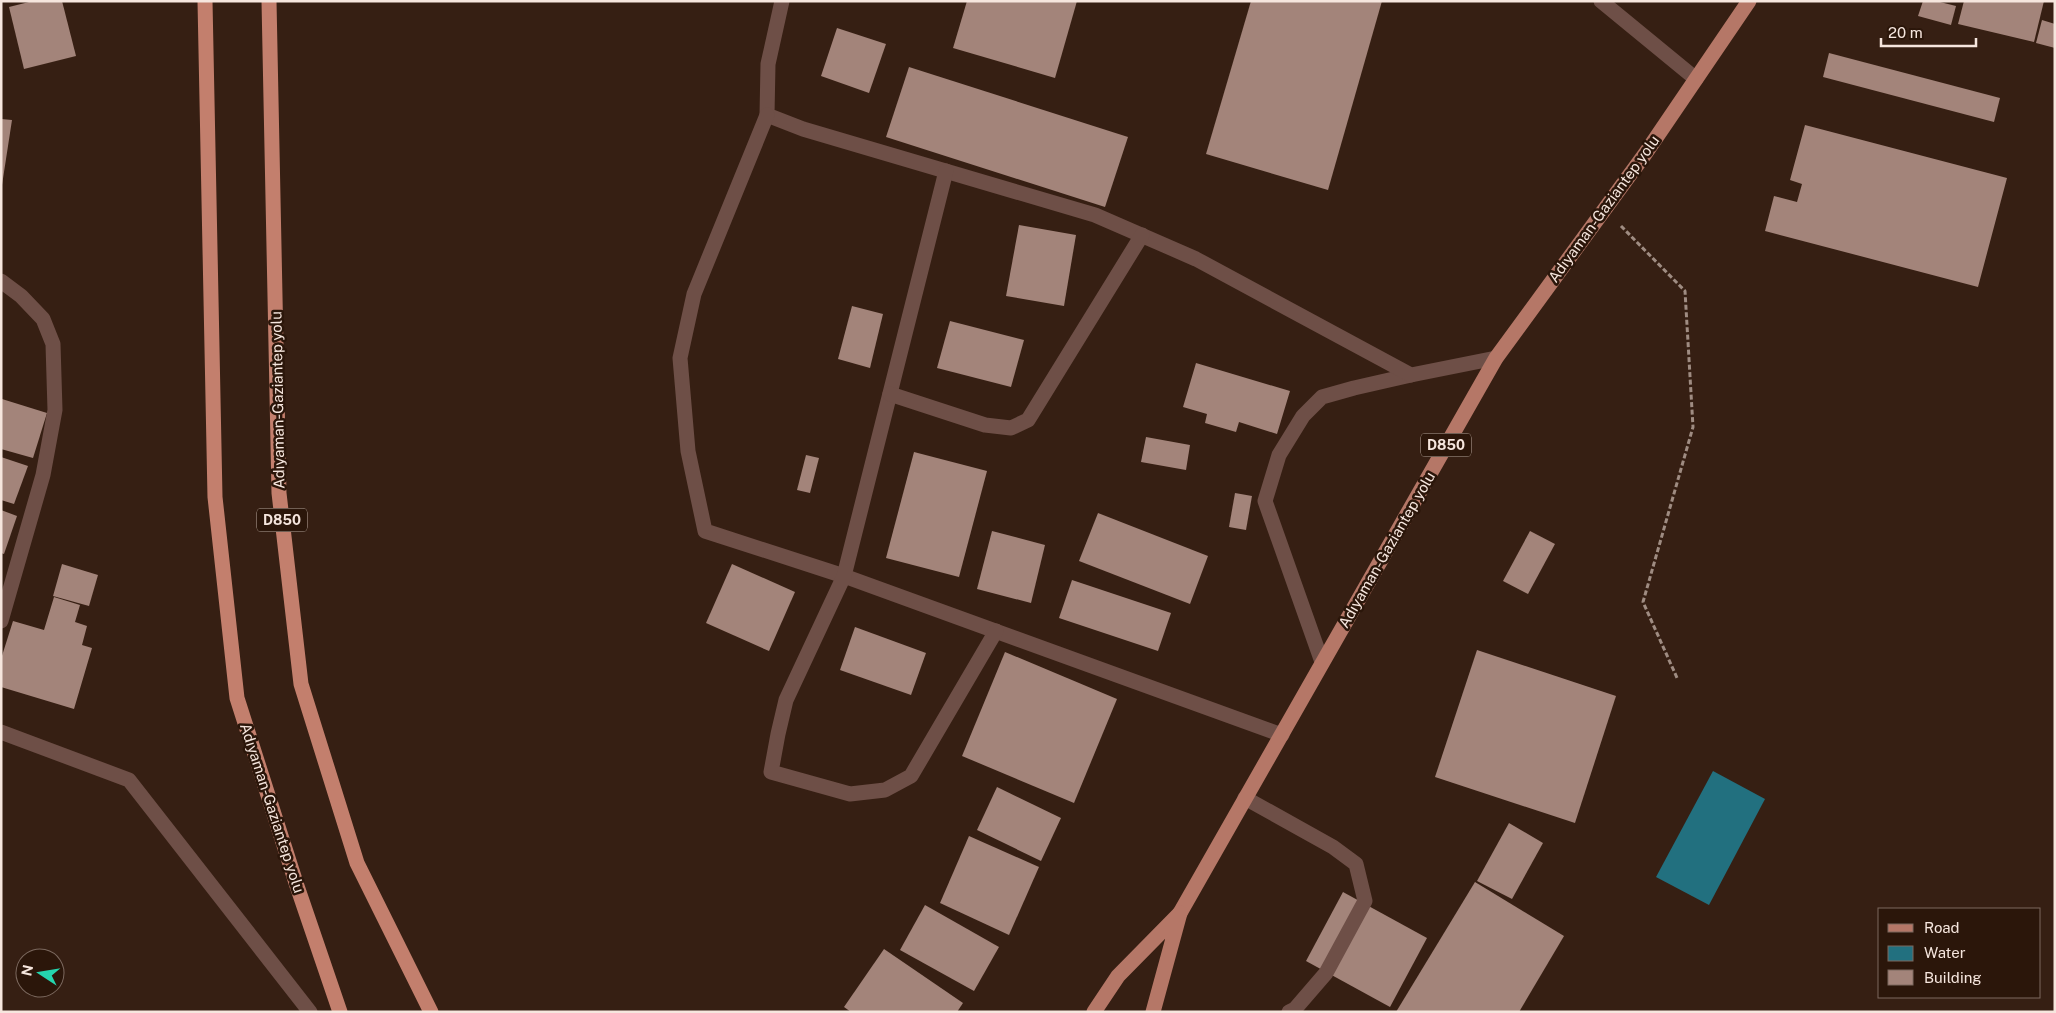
<svg xmlns="http://www.w3.org/2000/svg" width="2056" height="1013" viewBox="0 0 2056 1013" font-family="'Public Sans',sans-serif">
	<rect width="100%" height="100%" fill="#361f13"/>
	<polygon fill="#22707f" points="1713,771 1765,799 1709,905 1656,877"/>
	<g fill="#a3847a">
		<polygon points="33,1 62,1 76,56 24,69 9,7"/>
		<polygon points="967,1 1077,1 1055,78 953,48"/>
		<polygon points="1251,1 1382,1 1328,190 1206,154"/>
		<polygon points="1923,1 1936,1 1956,6 1951,25 1918,16"/>
		<polygon points="1964,1 2044,1 2034,42 1958,24"/>
		<polygon points="2042,20 2055,24 2055,48 2036,43"/>
		<polygon points="837,28 886,44 869,93 821,76"/>
		<polygon points="1829,53 2000,98 1994,122 1823,77"/>
		<polygon points="909,67 1128,137 1105,207 886,137"/>
		<polygon points="1,119 12,120 2,185 1,185"/>
		<polygon points="1805,125 2007,178 1978,287 1765,231 1774,196 1797,202 1802,184 1790,180"/>
		<polygon points="1019,225 1076,235 1064,306 1006,296"/>
		<polygon points="852,306 883,314 870,368 838,359"/>
		<polygon points="950,321 1024,340 1011,387 937,368"/>
		<polygon points="1196,363 1290,391 1277,434 1239,422 1236,432 1205,423 1207,414 1183,407"/>
		<polygon points="2,399 47,413 33,458 1,449"/>
		<polygon points="1146,437 1190,445 1186,470 1141,462"/>
		<polygon points="914,452 987,471 959,577 886,558"/>
		<polygon points="806,455 819,458 810,493 797,490"/>
		<polygon points="1,457 28,466 14,504 1,500"/>
		<polygon points="1235,493 1252,496 1246,530 1229,527"/>
		<polygon points="1,510 17,516 4,554 1,553"/>
		<polygon points="1098,513 1208,556 1190,604 1079,561"/>
		<polygon points="992,531 1045,545 1031,603 977,589"/>
		<polygon points="1530,531 1555,544 1528,594 1503,581"/>
		<polygon points="62,564 98,575 89,606 53,596"/>
		<polygon points="732,564 795,592 769,651 706,623"/>
		<polygon points="1072,580 1171,613 1158,651 1059,618"/>
		<polygon points="54,597 80,605 75,622 87,626 82,645 92,648 74,709 1,687 1,659 13,621 44,630"/>
		<polygon points="855,627 926,653 911,695 840,670"/>
		<polygon points="1477,650 1616,696 1575,823 1435,777"/>
		<polygon points="1005,652 1117,699 1074,803 962,756"/>
		<polygon points="997,787 1061,818 1041,861 977,830"/>
		<polygon points="1509,823 1543,843 1512,899 1477,881"/>
		<polygon points="969,836 1039,867 1009,935 940,903"/>
		<polygon points="1475,882 1564,936 1519,1012 1396,1012"/>
		<polygon points="1343,892 1427,938 1390,1007 1306,961"/>
		<polygon points="925,905 999,947 974,991 900,950"/>
		<polygon points="884,949 963,1003 957,1012 851,1012 844,1007"/>
	</g>
	<g fill="none" stroke-linecap="round" stroke-linejoin="round">
		<polyline stroke="#9f8c82" stroke-width="3" stroke-dasharray="5 2.5" stroke-linecap="butt" points="1621,226 1685,291 1693,427 1643,602 1678,680"/>
		<g stroke="#6e4f47" stroke-width="15">
			<polyline points="1322,662 1265,501 1279,455 1303,416 1322,397 1354,388 1411,375"/>
			<polyline points="1245,798 1333,847 1356,864 1365,901 1326,973 1295,1009 1289,1012"/>
		</g>
		<g stroke="#6e4f47" stroke-width="15">
			<polyline points="782,1 768,64 767,115 803,129 1095,215 1196,259 1411,375 1496,358"/>
			<polyline points="1601,1 1696,79"/>
			<polyline points="767,115 694,294 680,358 688,451 705,531 844,576 1282,735"/>
			<polyline points="946,171 844,576 786,700 778,734 771,772 850,794 885,790 911,776 996,631"/>
			<polyline points="1,281 21,296 43,319 53,344 55,410 43,475 1,621"/>
			<polyline points="890,394 985,425 1011,428 1028,420 1142,235"/>
			<polyline points="1,732 129,780 310,1012"/>
		</g>
		<g stroke="#b57767" stroke-width="15">
			<polyline points="1180,913 1496,358 1645,154 1749,1"/>
			<polyline points="1094,1012 1118,976 1180,913 1153,1012"/>
		</g>
		<g stroke="#c37f6d" stroke-width="15">
			<polyline points="205,1 215,497 237,698 297,886 340,1012"/>
			<polyline points="269,1 279,493 301,684 357,863 431,1012"/>
		</g>
	</g>
	<g text-anchor="middle" stroke-width="5" stroke-linejoin="round" paint-order="stroke">
		<g fill="#2b160a" stroke="#b9a89e" stroke-width="1">
			<rect x="1421" y="433.5" width="50" height="23" rx="4"/>
			<rect x="257" y="508.5" width="50" height="23" rx="4"/>
		</g>
		<g font-size="14" font-weight="bold" fill="#f6e6de">
			<text x="1446" y="450">D850</text>
			<text x="282" y="525">D850</text>
		</g>
		<g font-size="15" fill="#f6e6de" stroke="#2b160a">
			<text transform="translate(1604 209) rotate(-54)" y="5">Adıyaman-Gaziantep yolu</text>
			<text transform="translate(278 400) rotate(-91)" y="5">Adıyaman-Gaziantep yolu</text>
			<text transform="translate(1387 550) rotate(-60)" y="5">Adıyaman-Gaziantep yolu</text>
			<text transform="translate(272 808) rotate(72)" y="5">Adıyaman-Gaziantep yolu</text>
		</g>
	</g>
	<rect width="2056" height="1013" fill="none" stroke="#f6e6de" stroke-width="5"/>
	<rect x="1878" y="908" width="162" height="90" fill="#2b160a" stroke="#7c695f"/>
	<rect x="1888" y="924" width="25" height="8" fill="#b57767" stroke="#7c695f"/>
	<text x="1924" y="933" font-size="15" fill="#f6e6de">Road</text>
	<rect x="1888" y="946" width="25" height="15" fill="#22707f" stroke="#7c695f"/>
	<text x="1924" y="958" font-size="15" fill="#f6e6de">Water</text>
	<rect x="1888" y="970" width="25" height="15" fill="#a3847a" stroke="#7c695f"/>
	<text x="1924" y="983" font-size="15" fill="#f6e6de">Building</text>
	<g transform="translate(40 973) rotate(282)"><circle r="24" fill="#2b160a" stroke="#7c695f"/>
	<path d="M0-4L9 19L0 12L-9 19Z" fill="#25d5ae"/>
	<text y="-8" font-size="14" font-weight="bold" text-anchor="middle" fill="#f6e6de">N</text>
	</g>
	<path d="M1881 38v8h95v-8" fill="none" stroke="#f6e6de" stroke-width="2.5"/>
	<text x="1888" y="38" font-size="15" fill="#f6e6de" stroke="#2b160a" stroke-width="4" paint-order="stroke">20 m</text>
</svg>
